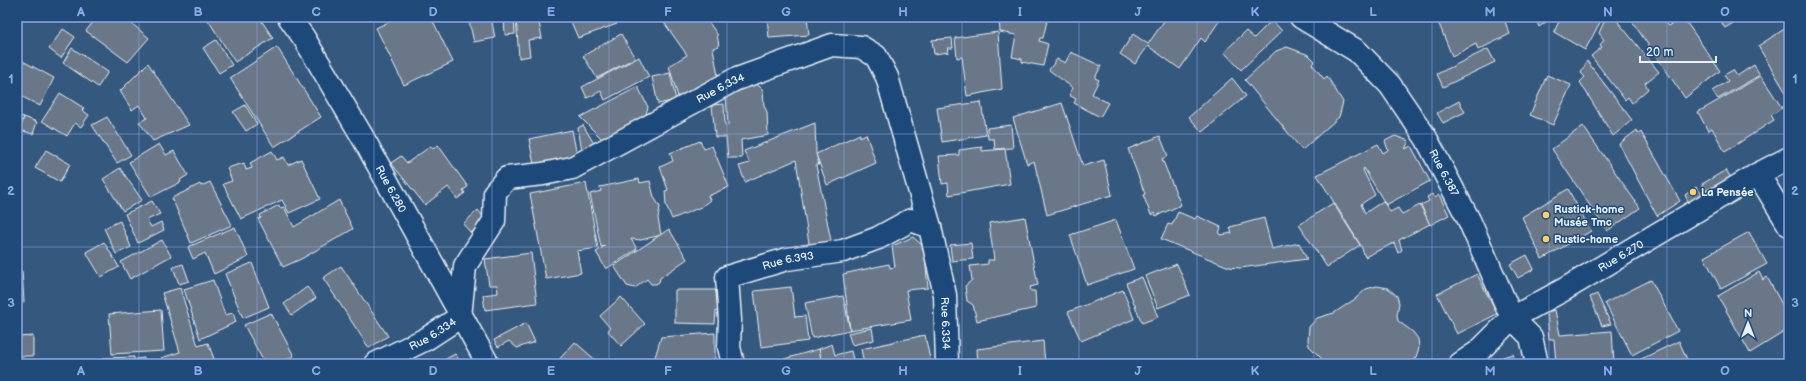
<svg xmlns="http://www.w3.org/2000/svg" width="1806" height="381" viewBox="0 0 1806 381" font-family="'Balsamiq Sans',sans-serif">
	<rect width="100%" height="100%" fill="#35587e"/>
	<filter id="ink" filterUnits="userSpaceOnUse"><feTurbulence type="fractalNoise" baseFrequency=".025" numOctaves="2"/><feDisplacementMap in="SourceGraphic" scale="8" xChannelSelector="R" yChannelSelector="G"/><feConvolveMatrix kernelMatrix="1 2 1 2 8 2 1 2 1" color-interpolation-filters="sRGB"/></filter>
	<g filter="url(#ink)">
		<g fill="#697788" stroke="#e8f1f8">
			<polygon points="97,17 124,17 149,38 128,62 86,31"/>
			<polygon points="213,17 259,17 273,38 235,62 208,20"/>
			<polygon points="399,17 431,17 453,62 404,85 376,28"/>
			<polygon points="468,17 491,17 495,38 474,42"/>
			<polygon points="504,17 514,17 515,34 505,35"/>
			<polygon points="516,17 538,17 542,38 528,40 530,56 519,58"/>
			<polygon points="569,17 614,17 617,24 578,38"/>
			<polygon points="660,17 705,17 717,34 719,46 713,48 718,76 679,100 669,66 687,55"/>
			<polygon points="767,17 807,17 809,35 769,38"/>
			<polygon points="999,17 1048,17 1043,38 1040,38 1039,41 1048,44 1043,66 1022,62 1022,59 1012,57 1016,35 1000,32"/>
			<polygon points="1165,17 1222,17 1205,42 1201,38 1180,69 1148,46 1135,64 1120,54 1133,34 1148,44 1166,18"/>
			<polygon points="1442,17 1503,17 1510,34 1478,50 1476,44 1452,56 1439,24 1443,21"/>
			<polygon points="1535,17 1553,17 1539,27"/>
			<polygon points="1561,17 1603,17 1585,50 1554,32"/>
			<polygon points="1606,17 1614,17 1659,72 1645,83 1648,89 1632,103 1628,97 1625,100 1591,56 1602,47 1600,45 1604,40 1599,33"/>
			<polygon points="1629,17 1660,17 1668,26 1683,17 1720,71 1685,98"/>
			<polygon points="1718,17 1743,17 1725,28"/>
			<polygon points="1272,20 1282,31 1241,70 1224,52 1246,31 1254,38"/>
			<polygon points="1789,26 1789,95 1788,96 1758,46"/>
			<polygon points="63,29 75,37 61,58 49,49"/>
			<polygon points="998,32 1002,89 967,96 962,57 957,58 955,38"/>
			<polygon points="621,34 635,58 597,78 583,56"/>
			<polygon points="952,38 953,48 948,48 949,52 934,54 932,40"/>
			<polygon points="216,40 232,65 219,73 203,48"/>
			<polygon points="277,47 321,117 274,147 230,78"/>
			<polygon points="1287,47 1309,55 1315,61 1312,64 1324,79 1327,76 1343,102 1339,117 1302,150 1245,80 1276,51"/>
			<polygon points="72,48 108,72 98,87 63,63"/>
			<polygon points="1488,49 1495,62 1443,87 1437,74"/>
			<polygon points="1071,52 1101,66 1095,78 1099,80 1092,94 1108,103 1100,117 1074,103 1076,99 1069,95 1073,88 1049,70 1057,59 1065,63"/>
			<polygon points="639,57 649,77 605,100 601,91 587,98 582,87"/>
			<polygon points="17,58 54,78 40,106 17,94"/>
			<polygon points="1587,61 1632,120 1613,136 1580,82 1585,77 1581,73"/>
			<polygon points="148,63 189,125 153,141 139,122 147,118 139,105 132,110 120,91"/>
			<polygon points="1754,65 1760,75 1718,99 1712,91 1728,81 1724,75 1733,70 1737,76"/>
			<polygon points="670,73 676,100 658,104 652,77"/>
			<polygon points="1547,75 1571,85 1553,125 1530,115"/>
			<polygon points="1761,76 1782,108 1771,115 1774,120 1725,152 1712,128 1708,131 1698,112"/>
			<polygon points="1232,78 1246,96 1202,132 1189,117"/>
			<polygon points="757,84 763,90 764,106 767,112 768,135 741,140 742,158 728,158 726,137 715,137 712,105 724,104 725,126 728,125 726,96"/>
			<polygon points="638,87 648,107 643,125 607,144 580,117"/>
			<polygon points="60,93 84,108 82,110 89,115 81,127 75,123 67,136 42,121"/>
			<polygon points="1459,101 1465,112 1443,123 1437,113"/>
			<polygon points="981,102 986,135 942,142 937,108"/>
			<polygon points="1062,103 1083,166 1104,160 1112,195 1047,215 1034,161 1027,164 1013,118"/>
			<polygon points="245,105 257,124 246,131 233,112"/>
			<polygon points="17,115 24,117 20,130 22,131 20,137 17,136"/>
			<polygon points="24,117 37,122 33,134 20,130"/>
			<polygon points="107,117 131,155 117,163 92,125"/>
			<polygon points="815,123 816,153 819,165 816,165 833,251 811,256 796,160 745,182 739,166 750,163 744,151"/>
			<polygon points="583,125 596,147 583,156 578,128"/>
			<polygon points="1011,125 1013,148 995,149 994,139 988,139 987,128"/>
			<polygon points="1583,126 1640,208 1607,231 1552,149"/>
			<polygon points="572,130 580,171 537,179 529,139"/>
			<polygon points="1637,130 1638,134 1641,132 1680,201 1657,216 1619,144"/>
			<polygon points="860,134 860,137 866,134 876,163 827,185 816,154"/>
			<polygon points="1160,136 1168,156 1162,159 1181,205 1156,216 1154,213 1151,215 1143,195 1145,194 1128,149"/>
			<polygon points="1395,136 1409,141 1405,149 1411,146 1430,181 1386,205 1364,168 1363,170 1375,195 1361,204 1365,213 1383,201 1390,212 1398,208 1402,214 1420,205 1430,224 1399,240 1402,250 1398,253 1394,243 1365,257 1361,246 1317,175 1378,144 1383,153 1388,150 1385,141"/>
			<polygon points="700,141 704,149 712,146 729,187 708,196 710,200 701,207 672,219 666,205 665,191 668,190 660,167 673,161 670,153"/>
			<polygon points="159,144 166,155 174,151 188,175 180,180 181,182 151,197 129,162"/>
			<polygon points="438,145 468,187 463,190 465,193 457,199 448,187 425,205 391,163 401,156 407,163 431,146 433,149"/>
			<polygon points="982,147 982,151 1005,149 1010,184 949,195 948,183 942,184 939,156 959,155 959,150"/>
			<polygon points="46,150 70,164 60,182 35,168"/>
			<polygon points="272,151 277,160 284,157 288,165 301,159 320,199 289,213 282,200 241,219 223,184 232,181 227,168 244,163 246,170 252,168 250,163"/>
			<polygon points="120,168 142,200 123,211 103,179"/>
			<polygon points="1726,170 1731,178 1707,192 1702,184"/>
			<polygon points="639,179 640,183 650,181 654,197 660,207 658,218 661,235 641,240 631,239 637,249 606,269 596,252 605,246 601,247 590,194 601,191 600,187"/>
			<polygon points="210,182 232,225 191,243 172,198 200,184 201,186"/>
			<polygon points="586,183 598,248 577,251 581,273 546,279 530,194"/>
			<polygon points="1696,187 1703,195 1689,203 1685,195"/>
			<polygon points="1568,189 1591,231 1542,259 1522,217"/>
			<polygon points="1432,194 1435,198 1439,195 1449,215 1430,225 1421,205 1429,201 1427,197"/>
			<polygon points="339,200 353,229 301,259 283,267 258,219 261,218 260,215 279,205 280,208 284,207 294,227"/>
			<polygon points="152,201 160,214 147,220 151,227 161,222 164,230 138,243 125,214"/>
			<polygon points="1333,203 1360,245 1327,267 1299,225"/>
			<polygon points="478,210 486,220 471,233 463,224"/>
			<polygon points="1178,212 1195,219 1197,216 1221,227 1219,234 1221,235 1232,233 1230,227 1264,218 1272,249 1299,243 1307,259 1240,268 1229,267 1161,239 1168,224 1172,225"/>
			<polygon points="1025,217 1038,285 1030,287 1031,291 1035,291 1036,308 977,321 973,305 967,301 965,286 972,280 970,266 988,264 988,260 994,260 989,223"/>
			<polygon points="1116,220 1134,269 1087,285 1070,235"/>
			<polygon points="120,221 131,247 116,254 104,228"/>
			<polygon points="235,227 248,257 214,274 205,253 193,259 188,247"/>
			<polygon points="669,229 687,259 660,278 659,282 656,284 651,284 647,279 635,288 627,286 614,266"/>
			<polygon points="1749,232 1767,264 1721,289 1704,257"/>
			<polygon points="913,237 924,247 928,288 906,290 911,320 850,330 843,274 889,264 890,268 895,267 892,246"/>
			<polygon points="162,240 171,256 130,279 121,262"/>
			<polygon points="104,242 119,267 101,277 86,252"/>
			<polygon points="971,243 973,259 952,261 950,245"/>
			<polygon points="531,253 537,303 485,310 483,295 498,293 497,285 489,285 485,259"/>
			<polygon points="1527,255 1534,269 1518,278 1510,264"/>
			<polygon points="252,263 269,307 243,318 225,274"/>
			<polygon points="183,264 189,281 179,284 173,267"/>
			<polygon points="1177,264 1190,295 1158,308 1145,276"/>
			<polygon points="341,266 388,336 369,348 323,278"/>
			<polygon points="17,271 22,271 24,302 17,302"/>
			<polygon points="1759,272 1763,280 1767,277 1789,317 1787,321 1789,329 1750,353 1718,296"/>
			<polygon points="1477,274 1497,314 1457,334 1437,294"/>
			<polygon points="1142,277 1158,317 1142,323 1126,283"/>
			<polygon points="213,280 225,315 233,313 236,322 200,339 184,289"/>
			<polygon points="1651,280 1678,331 1632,355 1605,303"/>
			<polygon points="1377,286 1388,288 1397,296 1399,303 1397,315 1398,321 1413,332 1418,339 1419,348 1416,357 1409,364 1327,364 1309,346 1308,340 1309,327 1317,318 1334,313 1355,299 1366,289"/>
			<polygon points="307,287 316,298 292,315 284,304"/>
			<polygon points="791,287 795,317 805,316 808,341 761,347 754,291"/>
			<polygon points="180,288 198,346 208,343 216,364 163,364 161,358 180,352 162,293"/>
			<polygon points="675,290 716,290 716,293 723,293 723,311 716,311 715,324 675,323"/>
			<polygon points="1123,290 1134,319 1081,341 1068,312"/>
			<polygon points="1597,294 1611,324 1602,326 1590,297"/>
			<polygon points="843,296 850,330 812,338 805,303"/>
			<polygon points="621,297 645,324 621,346 608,331 610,328 600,316"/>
			<polygon points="161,310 164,351 112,354 109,314"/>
			<polygon points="1555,310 1560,335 1612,331 1614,364 1556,364 1554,339 1549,339 1547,312"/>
			<polygon points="271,313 294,356 279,364 265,364 244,325"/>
			<polygon points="526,323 535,342 517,348 509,341 498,347 494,340"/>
			<polygon points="872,328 874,340 852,345 848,333"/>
			<polygon points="715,333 715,364 653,364 661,337"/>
			<polygon points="925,335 931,364 864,364 861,349"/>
			<polygon points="33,336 33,356 17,356 17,337"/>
			<polygon points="1043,341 1045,364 978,364 977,349"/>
			<polygon points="1679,341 1689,364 1636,364 1635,362"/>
			<polygon points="575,342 600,364 555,364"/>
			<polygon points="832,344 835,355 851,351 854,364 822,364 819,349"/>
			<polygon points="819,349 822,364 767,364"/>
			<polygon points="455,354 460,361 454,364 447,364 444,360"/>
			<polygon points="1513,354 1516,364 1479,364"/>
			<polygon points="134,357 134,364 103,364 103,358"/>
			<polygon points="144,358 145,364 137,364 136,359"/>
		</g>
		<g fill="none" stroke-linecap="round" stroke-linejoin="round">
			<g stroke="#e8f1f8" stroke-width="25">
				<g id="street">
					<path id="s1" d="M 289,17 L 304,38 L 362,136 L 488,364"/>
					<path id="s2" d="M 1301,17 L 1357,51 L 1390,85 L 1426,138 L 1469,220 L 1512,318 L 1531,337 L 1537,364"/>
					<polyline points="1758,174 1789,225"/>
					<path id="s3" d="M 375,364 L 426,339 L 460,317 L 465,266 L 494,221 L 495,192 L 507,178 L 543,174 L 572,168 L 734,80 L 832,45 L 861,47 L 876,56 L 887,77 L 930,227 L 945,295 L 947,364"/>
					<path id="s4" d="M 733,364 L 729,347 L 730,320 L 727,277 L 787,259 L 843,251 L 878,238 L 911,220 L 930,227"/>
					<path id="s5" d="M 1460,364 L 1478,352 L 1512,318 L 1565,289 L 1758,174 L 1789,158"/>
				</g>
			</g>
			<use href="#street" stroke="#1f4a7a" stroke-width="22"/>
		</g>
	</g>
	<path fill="none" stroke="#8da8ea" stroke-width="1" stroke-opacity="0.55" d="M 139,17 L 139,364M 257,17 L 257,364M 374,17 L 374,364M 492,17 L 492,364M 609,17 L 609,364M 727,17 L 727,364M 844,17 L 844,364M 962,17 L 962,364M 1079,17 L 1079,364M 1197,17 L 1197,364M 1314,17 L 1314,364M 1432,17 L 1432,364M 1549,17 L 1549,364M 1667,17 L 1667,364M 17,134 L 1789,134M 17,247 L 1789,247"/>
	<g fill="#ffd166" stroke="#1f4a7a" stroke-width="1.5">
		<circle cx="1693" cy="192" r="4"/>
		<circle cx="1546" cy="215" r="4"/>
		<circle cx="1546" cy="239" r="4"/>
	</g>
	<g text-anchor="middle" stroke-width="3" stroke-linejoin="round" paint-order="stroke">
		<g font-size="11" fill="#e8f1f8" stroke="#1f4a7a">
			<text dy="4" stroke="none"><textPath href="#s3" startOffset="484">Rue 6.334</textPath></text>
			<text dy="4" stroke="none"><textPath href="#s2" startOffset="216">Rue 6.387</textPath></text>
			<text dy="4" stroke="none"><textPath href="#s1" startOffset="200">Rue 6.280</textPath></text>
			<text dy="4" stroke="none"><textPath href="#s5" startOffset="195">Rue 6.270</textPath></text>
			<text dy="4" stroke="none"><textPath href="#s4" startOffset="151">Rue 6.393</textPath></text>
			<text dy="4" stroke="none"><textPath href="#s3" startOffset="928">Rue 6.334</textPath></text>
			<text dy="4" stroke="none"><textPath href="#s3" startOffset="65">Rue 6.334</textPath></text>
		</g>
		<g font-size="11" font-weight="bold" fill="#e8f1f8" stroke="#1f4a7a" text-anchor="start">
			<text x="1701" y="196">La Pensée</text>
			<text x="1554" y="213">Rustick-home<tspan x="1554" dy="13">Musée Tmc</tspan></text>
			<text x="1554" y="243">Rustic-home</text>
		</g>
	</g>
	<rect width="1806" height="381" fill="none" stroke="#1f4a7a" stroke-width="44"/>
	<g transform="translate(1748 323)" stroke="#1f4a7a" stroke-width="3" paint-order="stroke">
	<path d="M0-3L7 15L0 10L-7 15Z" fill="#e8f1f8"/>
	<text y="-6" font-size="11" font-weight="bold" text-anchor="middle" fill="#e8f1f8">N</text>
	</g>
	<path d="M1640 56v6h76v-6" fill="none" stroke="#e8f1f8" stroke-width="2"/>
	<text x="1646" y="56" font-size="12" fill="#e8f1f8" stroke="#1f4a7a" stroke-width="3" paint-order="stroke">20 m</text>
	<rect x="22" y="22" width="1762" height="337" fill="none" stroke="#8da8ea" stroke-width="1.5"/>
	<g font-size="13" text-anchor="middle" font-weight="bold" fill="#8da8ea">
		<text x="81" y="16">A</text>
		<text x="198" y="16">B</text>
		<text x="316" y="16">C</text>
		<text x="433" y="16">D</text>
		<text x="551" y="16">E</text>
		<text x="668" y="16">F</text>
		<text x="786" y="16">G</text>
		<text x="903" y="16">H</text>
		<text x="1020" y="16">I</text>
		<text x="1138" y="16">J</text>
		<text x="1255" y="16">K</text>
		<text x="1373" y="16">L</text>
		<text x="1490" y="16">M</text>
		<text x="1608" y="16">N</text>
		<text x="1725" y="16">O</text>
		<text x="11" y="83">1</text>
		<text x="1795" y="83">1</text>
		<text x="11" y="195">2</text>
		<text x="1795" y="195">2</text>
		<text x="11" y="307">3</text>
		<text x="1795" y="307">3</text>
		<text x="81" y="375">A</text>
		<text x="198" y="375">B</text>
		<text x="316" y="375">C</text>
		<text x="433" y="375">D</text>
		<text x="551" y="375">E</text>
		<text x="668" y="375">F</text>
		<text x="786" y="375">G</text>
		<text x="903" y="375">H</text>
		<text x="1020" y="375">I</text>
		<text x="1138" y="375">J</text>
		<text x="1255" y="375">K</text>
		<text x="1373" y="375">L</text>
		<text x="1490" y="375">M</text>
		<text x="1608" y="375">N</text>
		<text x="1725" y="375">O</text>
	</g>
</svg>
